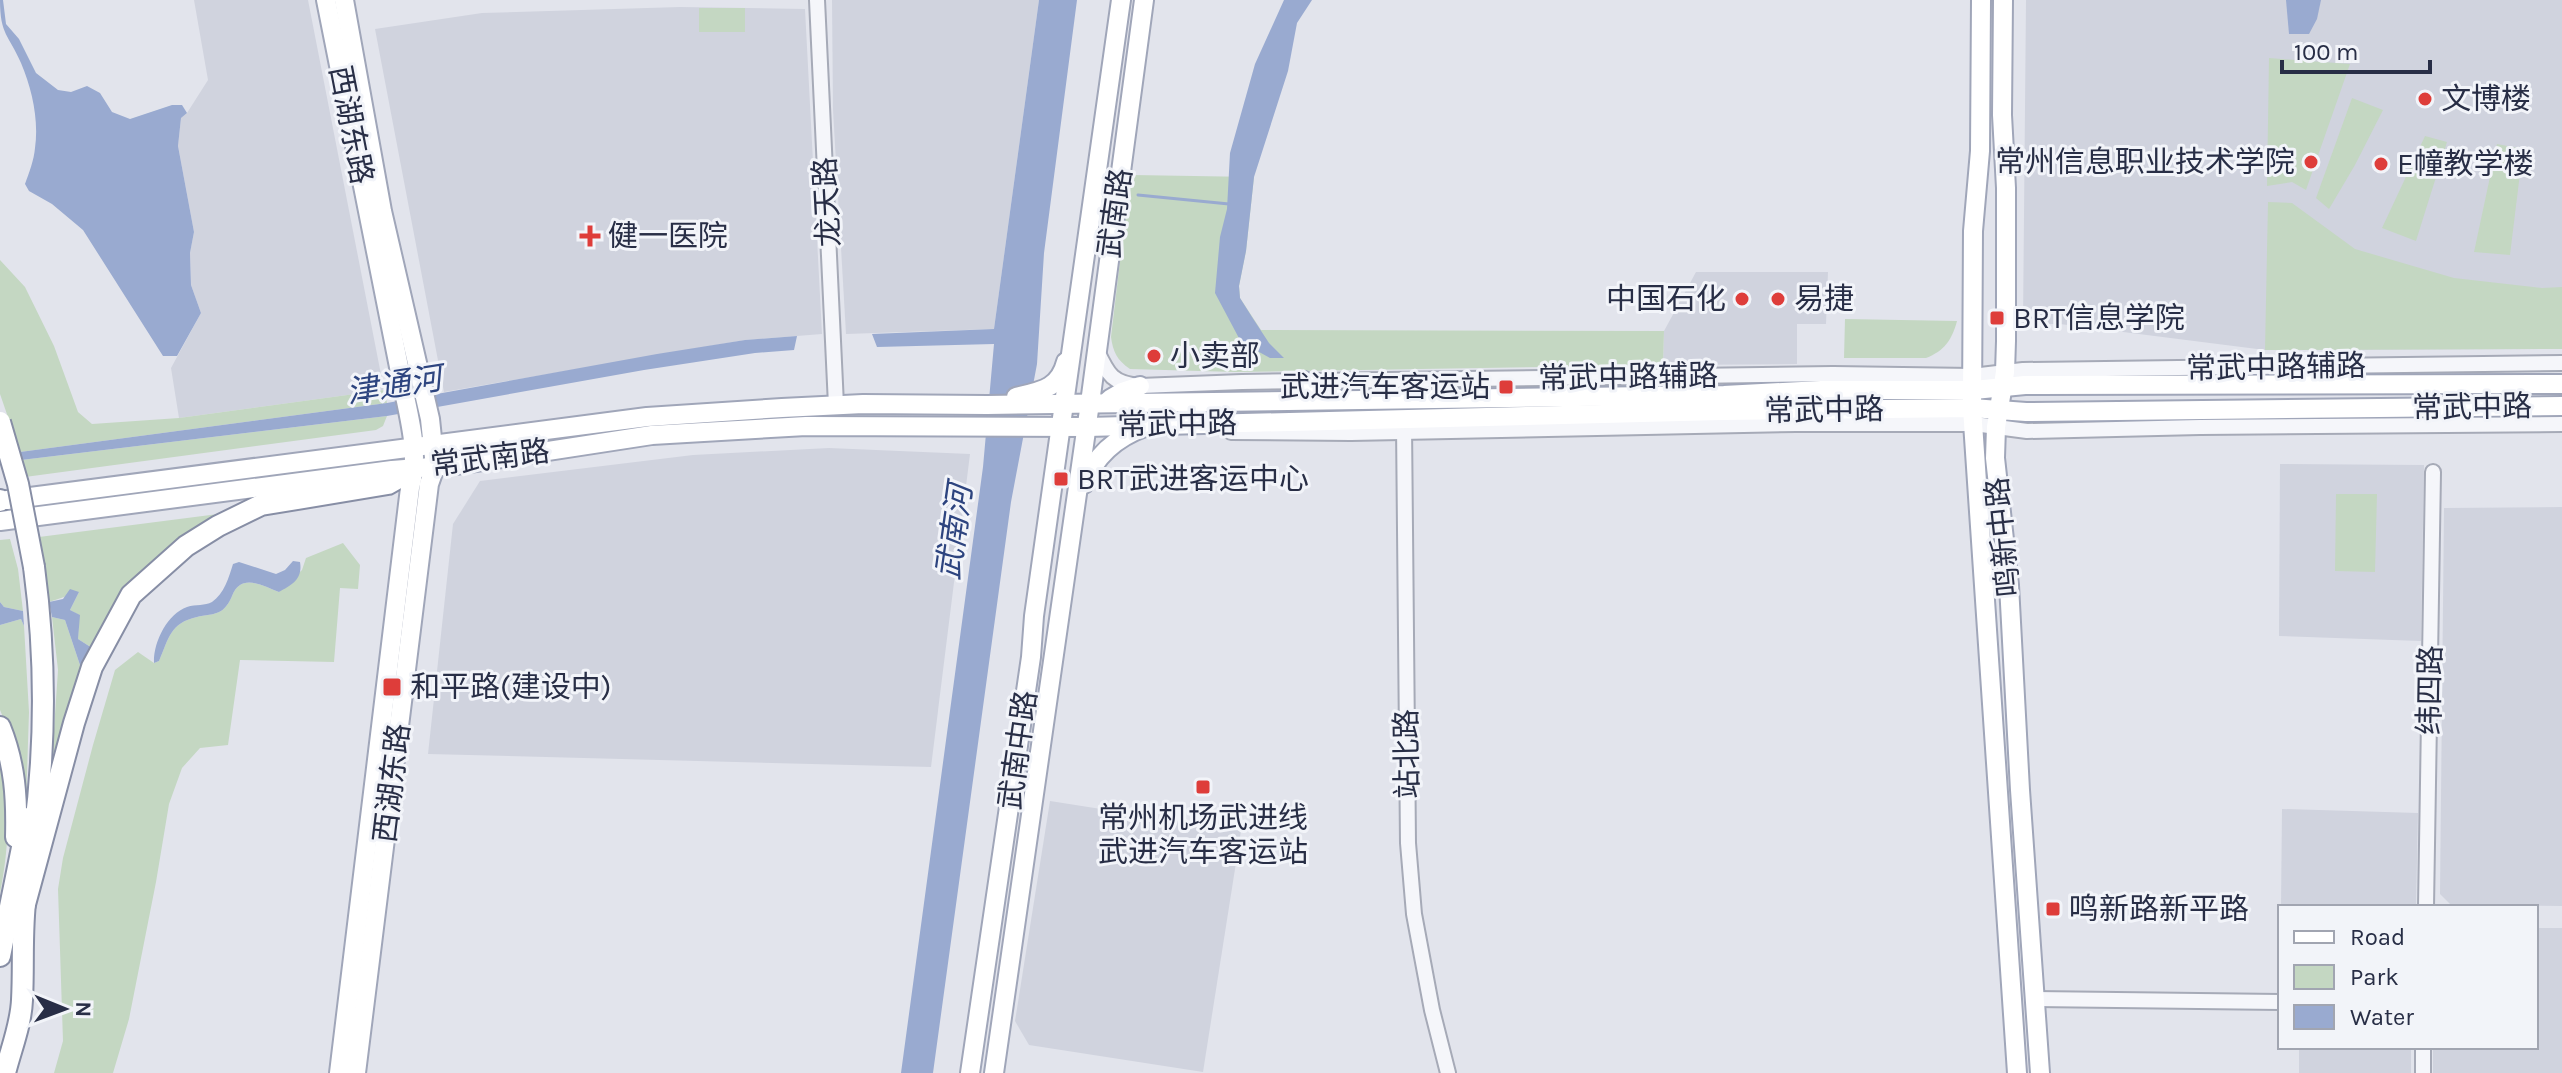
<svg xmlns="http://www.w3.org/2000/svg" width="2562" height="1073" viewBox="0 0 2562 1073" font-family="Karla,'Noto Sans SC',sans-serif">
	<rect width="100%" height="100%" fill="#e2e4ec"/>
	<g fill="#d0d3de">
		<polygon points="194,0 308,0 384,390 179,418 171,368 201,313 191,285 190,253 194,232 178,146 181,118 187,113 208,80"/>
		<polygon points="832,0 1039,0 994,329 846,334 833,110"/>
		<polygon points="2026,0 2562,0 2562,349 2265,350 2060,324 2023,324"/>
		<polygon points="680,7 805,9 822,334 745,340 444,392 375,29 482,13"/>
		<polygon points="1696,272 1828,272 1826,324 1797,324 1797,364 1663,365 1664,331"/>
		<polygon points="829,448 970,454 931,767 428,754 453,524 480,481 693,455"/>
		<polygon points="2280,464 2424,465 2421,641 2279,636"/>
		<polygon points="2562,507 2562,906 2451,905 2440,894 2444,508"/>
		<polygon points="1050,801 1241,831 1203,1072 1029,1045 1015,1021"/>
		<polygon points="2282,809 2418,813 2416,907 2281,907"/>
		<polygon points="2536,928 2562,928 2562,1073 2433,1073 2433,1047 2536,1047"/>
		<rect x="2299" y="1047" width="112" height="26"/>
	</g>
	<g fill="#c4d7c2">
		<rect x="699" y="8" width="46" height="24"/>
		<polygon points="2269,58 2350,64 2306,190 2292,182 2267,186"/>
		<polygon points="2352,98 2383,110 2355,165 2329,209 2316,198"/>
		<polygon points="2425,136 2447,142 2416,241 2382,228"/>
		<polygon points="2497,144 2523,149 2510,255 2474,252"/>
		<path d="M 1133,175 L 1254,177 L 1246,251 L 1239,286 L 1240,298 L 1261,330 L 1664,331 L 1663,365 L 1235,372 L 1130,369 C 1117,360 1113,352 1111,337 L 1126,211 Z"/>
		<polygon points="2268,202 2292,203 2355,249 2454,278 2542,288 2562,287 2562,349 2265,350"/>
		<polygon points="0,260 25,287 54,346 78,412 92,424 179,418 384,390 387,403 20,452 0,394"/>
		<path d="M 1845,319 L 1957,321 C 1952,340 1944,351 1926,358 L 1844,358 Z"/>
		<polygon points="387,416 383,426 376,430 25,477 21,460"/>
		<polygon points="2336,494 2377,494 2375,572 2335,571"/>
		<polygon points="226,513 92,648 78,639 79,615 70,610 79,592 49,602 39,537"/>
		<polygon points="10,539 18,569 23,611 4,607 0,602 0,540"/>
		<path d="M 343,543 L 360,565 L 358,589 L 340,588 L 334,662 L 240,660 L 228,745 L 200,748 L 182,768 L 169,804 L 156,882 L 129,1019 L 113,1073 L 54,1073 L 63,1041 L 58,889 L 63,858 L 93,745 L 115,670 L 138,652 L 154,663 L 159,661 C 169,638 170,623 197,617 C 204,615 215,615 221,611 C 226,608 230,601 232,596 C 241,573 261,585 279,592 L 302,570 L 306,558 Z"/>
		<polygon points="52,617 65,620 82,671 50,789 58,670"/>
		<polygon points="21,619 24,626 29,712 26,805 13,741 0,710 0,625"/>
		<path d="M 0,767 C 12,807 8,852 0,893 Z"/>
	</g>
	<g fill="#99aad0">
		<path d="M 0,0 L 3,0 L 6,24 L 19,39 L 36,73 L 58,90 L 71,92 L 87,86 L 100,93 L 112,112 L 130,119 L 172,105 L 182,105 L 187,113 L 181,118 L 178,146 L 194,232 L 190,253 L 191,285 L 201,313 L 177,356 L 163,356 L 83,230 L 52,204 L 29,191 L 25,184 C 29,173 34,160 35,148 C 39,120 32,89 21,63 C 9,35 0,35 0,0 Z"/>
		<polygon points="1039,0 1077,0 1044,253 1037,364 1011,502 933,1073 901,1073 983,467 994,344 877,347 872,334 994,329"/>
		<polygon points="1284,0 1312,0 1297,23 1288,71 1254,177 1246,251 1239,286 1240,298 1252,317 1269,343 1284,358 1270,358 1241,342 1215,293 1220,237 1227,209 1230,153 1255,64"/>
		<polygon points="2286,0 2321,0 2317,19 2309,34 2289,34"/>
		<polygon points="797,336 794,350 755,353 644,370 387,416 21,460 20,452 387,403 657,354 745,340"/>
		<path d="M 293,561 L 300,562 C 303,579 292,585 279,592 C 261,585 241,573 232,596 C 230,601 226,608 221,611 C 215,615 204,615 197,617 C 170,623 169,638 159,661 L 154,663 C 153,643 167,614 187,607 C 196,604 205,606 212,602 C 224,594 229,577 233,564 L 239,562 L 276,574 L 285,570 Z"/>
		<polygon points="70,589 79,592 70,610 80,615 78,639 92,648 82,671 65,620 52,617 49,602 63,599"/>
		<polygon points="0,602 4,607 23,611 24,626 21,619 0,625"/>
	</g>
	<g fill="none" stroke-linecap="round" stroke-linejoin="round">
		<polyline stroke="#99aad0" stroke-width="3" points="1138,195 1229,204"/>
		<g stroke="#a6aab7" stroke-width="18">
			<g id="minor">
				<polyline points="817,0 836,405"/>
				<path d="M 1097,351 C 1108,375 1113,384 1140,386 L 1242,382 L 1833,374 L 1972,376 L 2023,370 L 2562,363"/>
				<polyline points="1404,425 1408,843 1414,914 1432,1010 1448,1073"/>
				<polyline points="1231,432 1351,433 1796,424 1974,424 2027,431 2200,427 2562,424"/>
				<polyline points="2426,907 2433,472"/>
				<polyline points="2035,999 2280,1002"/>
				<polyline points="2423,1073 2423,1047"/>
			</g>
		</g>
		<g stroke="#a0a6b9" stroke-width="22">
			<g id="major">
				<path d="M 326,0 L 404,392 C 411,425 419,455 410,488 L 339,1073"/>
				<polyline points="344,0 382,211 430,419 435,467 429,484 356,1073"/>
				<polyline points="1981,0 1980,151 1973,231 1972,408 2017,1073"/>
				<polyline points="2003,0 2002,115 2006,188 2006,341 2005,372 1996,427 1995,458 2009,585 2020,790 2040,1073"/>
				<polyline points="1304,381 1336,398"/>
				<polyline points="1680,395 1702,377"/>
				<path d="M 1016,397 C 1041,391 1059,389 1066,362"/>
				<polyline points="1110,399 1122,392 1140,386"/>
				<path d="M 1084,484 C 1095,456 1117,437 1145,427"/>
				<polyline points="7,500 647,417 782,408 863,404 987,405 1724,395 1821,390 1974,390 2025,385 2562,384"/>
				<polyline points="0,521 392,470 457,465 652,435 806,426 1087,427 1721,411 1972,408 2026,412 2562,406"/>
				<polyline points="970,1073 1031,657 1034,616 1121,0"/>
				<polyline points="994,1073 1090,403 1144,0"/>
			</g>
		</g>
		<g stroke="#878ea5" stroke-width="24">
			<g id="highway">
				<polyline points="0,500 0,501"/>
				<path d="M 34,567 C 46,657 46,745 34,834"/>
				<path d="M 0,727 C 15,764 17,798 16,837"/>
				<polyline points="24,908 74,723 92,667 131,595 186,546 218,526 261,505 388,484 416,468"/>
				<polyline points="0,956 28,818"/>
				<path d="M 5,1073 C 11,1049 21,1025 22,1000 C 24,964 21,930 26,894"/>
			</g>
		</g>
		<use href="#minor" stroke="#f5f6fa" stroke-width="14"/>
		<use href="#major" stroke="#fff" stroke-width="18"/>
		<use href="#highway" stroke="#fff" stroke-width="20"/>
		<g stroke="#878ea5" stroke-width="24" stroke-linecap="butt">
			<polyline id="highway-bridge" points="0,422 18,484 34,567"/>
		</g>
		<use href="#highway-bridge" stroke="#fff" stroke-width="20"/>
	</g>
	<g fill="#de3d3a" stroke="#f2f4f9" stroke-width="3">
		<circle cx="2425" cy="99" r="8"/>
		<circle cx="2311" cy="162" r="8"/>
		<circle cx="2381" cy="164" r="8"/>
		<path d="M586 224h8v8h8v8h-8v8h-8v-8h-8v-8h8z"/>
		<circle cx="1742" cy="299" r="8"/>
		<circle cx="1778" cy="299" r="8"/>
		<rect x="1989" y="310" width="16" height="16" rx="4"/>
		<circle cx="1154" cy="356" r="8"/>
		<rect x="1498" y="379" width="16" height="16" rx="4"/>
		<rect x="1053" y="471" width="16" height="16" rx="4"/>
		<rect x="382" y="677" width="20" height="20" rx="4"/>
		<rect x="1195" y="779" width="16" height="16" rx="4"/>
		<rect x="2045" y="901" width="16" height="16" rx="4"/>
	</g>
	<g text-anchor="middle" stroke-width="6" stroke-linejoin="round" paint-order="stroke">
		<g font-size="30" fill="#282e46" stroke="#f2f4f9" text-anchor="start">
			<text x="2441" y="109">文博楼</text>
			<text x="2295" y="172" text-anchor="end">常州信息职业技术学院</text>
			<text x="2397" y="174">E幢教学楼</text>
			<text x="608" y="246">健一医院</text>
			<text x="1726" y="309" text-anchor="end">中国石化</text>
			<text x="1794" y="309">易捷</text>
			<text x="2013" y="328">BRT信息学院</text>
			<text x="1170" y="366">小卖部</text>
			<text x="1490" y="397" text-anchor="end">武进汽车客运站</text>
			<text x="1077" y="489">BRT武进客运中心</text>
			<text x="410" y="697">和平路(建设中)</text>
			<text x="1203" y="828" text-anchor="middle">常州机场武进线<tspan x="1203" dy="34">武进汽车客运站</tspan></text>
			<text x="2069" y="919">鸣新路新平路</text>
		</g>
		<g font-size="30" fill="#282e46" stroke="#f2f4f9">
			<text transform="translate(351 125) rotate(79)" y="10">西湖东路</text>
			<text transform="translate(827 202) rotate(-93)" y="10">龙天路</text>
			<text transform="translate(1115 213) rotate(-82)" y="10">武南路</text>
			<text transform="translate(2276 367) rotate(-1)" y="10">常武中路辅路</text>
			<text transform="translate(1628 377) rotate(-1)" y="10">常武中路辅路</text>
			<text transform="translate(2472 407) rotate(-1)" y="10">常武中路</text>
			<text transform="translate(1824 410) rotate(-1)" y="10">常武中路</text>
			<text transform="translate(1177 424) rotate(-1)" y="10">常武中路</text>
			<text transform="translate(490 458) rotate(-7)" y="10">常武南路</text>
			<text transform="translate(2003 537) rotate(-96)" y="10">鸣新中路</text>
			<text transform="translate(2430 690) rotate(-89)" y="10">纬四路</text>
			<text transform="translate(1018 750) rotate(-82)" y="10">武南中路</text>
			<text transform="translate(1407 754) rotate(-91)" y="10">站北路</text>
			<text transform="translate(392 783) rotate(-83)" y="10">西湖东路</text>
		</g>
		<g font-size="32" font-style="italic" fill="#2d447f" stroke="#f2f4f9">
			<text transform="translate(394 385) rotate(-9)" y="11">津通河</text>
			<text transform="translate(954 532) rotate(-82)" y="11">武南河</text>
		</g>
	</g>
	<rect x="2278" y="905" width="260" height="144" fill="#f2f4f9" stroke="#a1a5b1" stroke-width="2"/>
	<rect x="2294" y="931" width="40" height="12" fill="#ffffff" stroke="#a1a5b1" stroke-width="2"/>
	<text x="2350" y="945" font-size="24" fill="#282e46">Road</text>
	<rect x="2294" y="965" width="40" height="24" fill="#c4d7c2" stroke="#a1a5b1" stroke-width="2"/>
	<text x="2350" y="985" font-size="24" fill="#282e46">Park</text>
	<rect x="2294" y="1005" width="40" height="24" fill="#99aad0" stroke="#a1a5b1" stroke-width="2"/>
	<text x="2350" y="1025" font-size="24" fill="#282e46">Water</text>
	<g transform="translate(64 1009) rotate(91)" stroke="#f2f4f9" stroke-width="6" paint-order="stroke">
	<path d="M0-6L14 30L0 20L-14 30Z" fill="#282e46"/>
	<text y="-12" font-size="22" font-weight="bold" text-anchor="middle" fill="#282e46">N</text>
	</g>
	<path d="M2282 60v12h148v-12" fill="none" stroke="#282e46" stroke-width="4"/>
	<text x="2294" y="60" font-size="24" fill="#282e46" stroke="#f2f4f9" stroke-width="6" paint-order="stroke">100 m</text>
</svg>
